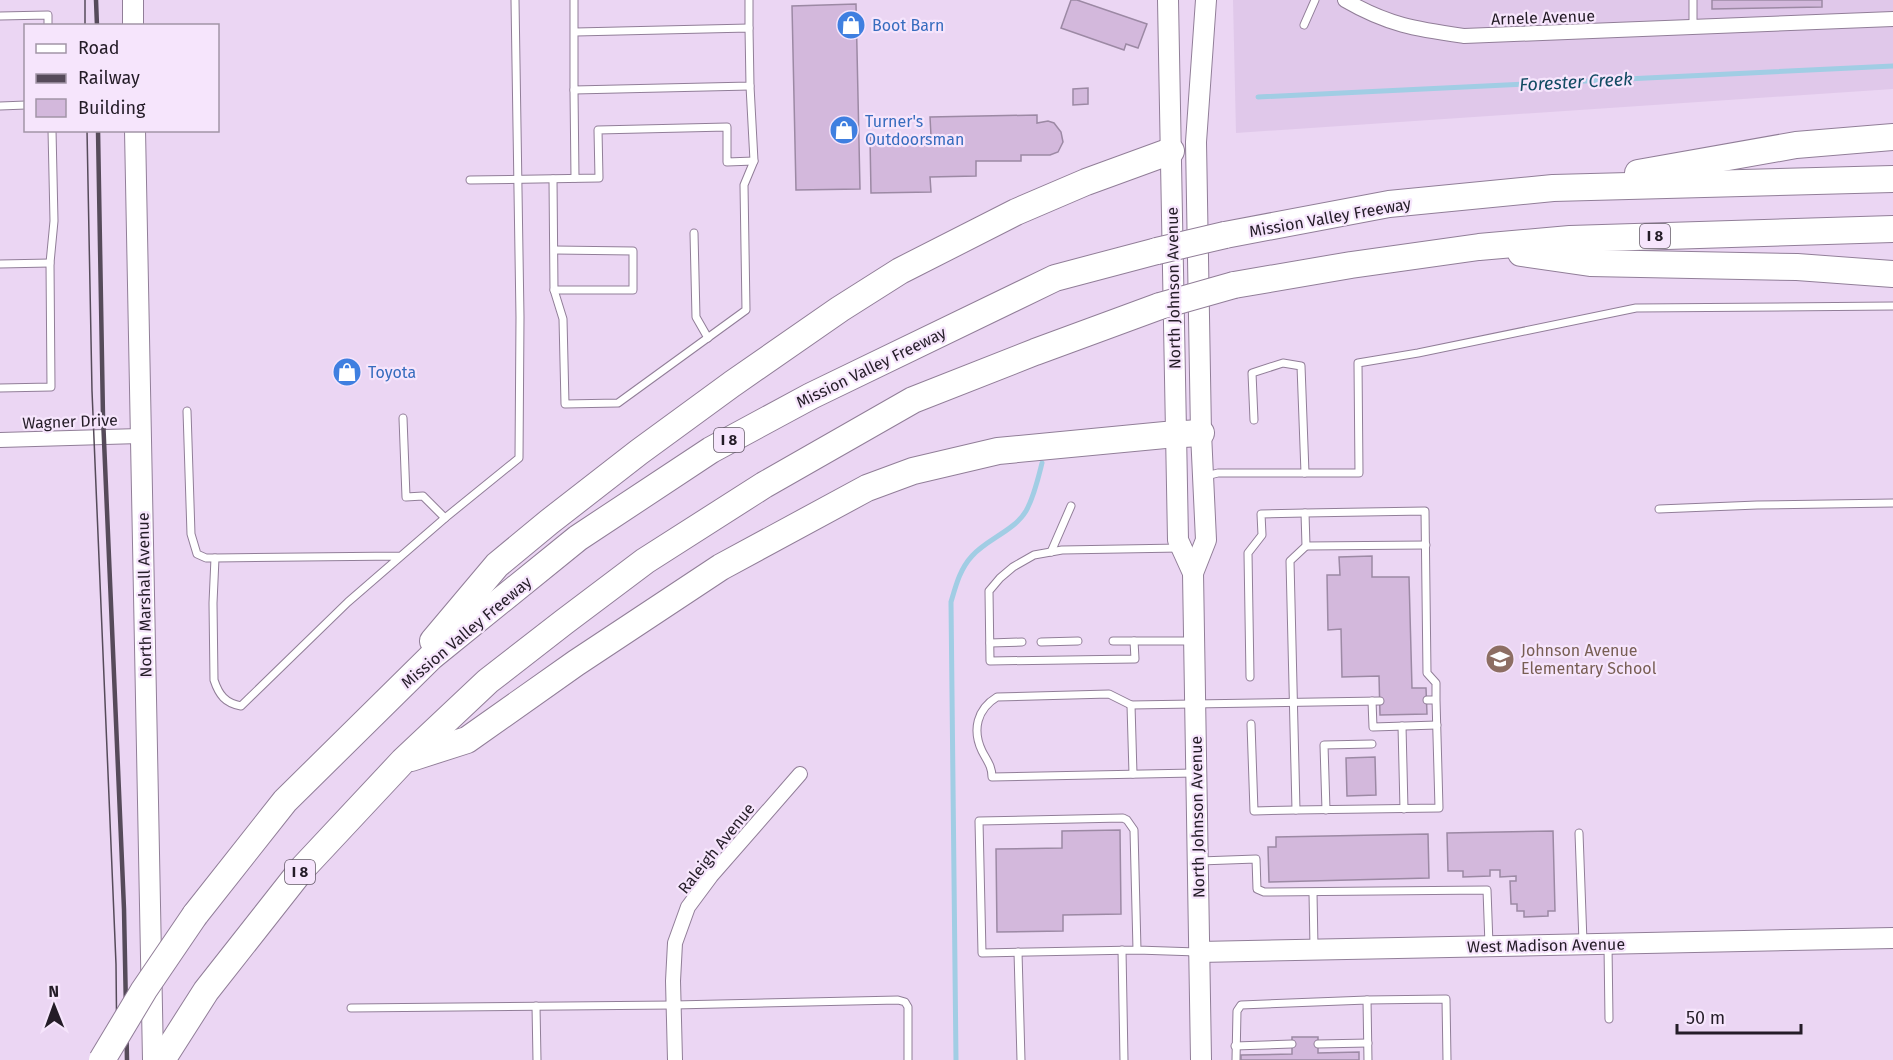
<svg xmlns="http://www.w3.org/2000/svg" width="1893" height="1060" viewBox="0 0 1893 1060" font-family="'Fira Sans',sans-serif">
	<rect width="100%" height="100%" fill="#ebd6f3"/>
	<polygon fill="#e0c8ea" points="1233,0 1893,0 1893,89 1236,133"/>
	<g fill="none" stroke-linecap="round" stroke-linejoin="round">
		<g stroke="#a1cde4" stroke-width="5">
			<polyline points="1258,97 1893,66"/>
			<path d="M 956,1060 L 951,602 C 956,585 960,569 972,556 C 987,539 1014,531 1026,511 C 1034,497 1038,479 1042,463"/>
		</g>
	</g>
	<g fill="#d3b8dc" stroke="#9c89a4" stroke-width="1.5">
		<polygon points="1071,0 1077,0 1147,24 1138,48 1126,44 1124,50 1061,28"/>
		<polygon points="1712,0 1822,0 1822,7 1712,9"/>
		<polygon points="856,4 860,189 796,190 792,6"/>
		<polygon points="1088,88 1088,104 1073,105 1073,89"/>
		<polygon points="1037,115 1037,123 1048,121 1054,123 1061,132 1063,142 1058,152 1050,155 1021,155 1021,161 976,161 976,176 930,177 931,192 871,193 870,137 931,136 930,117"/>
		<polygon points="1372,556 1372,577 1409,577 1412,688 1426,688 1427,714 1380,715 1379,676 1342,677 1341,629 1328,630 1327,575 1340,575 1339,557"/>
		<polygon points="1375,757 1376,795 1347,796 1346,758"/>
		<polygon points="1120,830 1121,914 1063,915 1063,931 997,932 996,849 1062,848 1062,831"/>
		<polygon points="1553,831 1555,911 1548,911 1548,916 1524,917 1524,911 1517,911 1517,904 1511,904 1510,881 1516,881 1516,876 1500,877 1500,870 1490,870 1490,876 1463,877 1463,871 1448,871 1447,833"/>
		<polygon points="1428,834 1429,878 1269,882 1268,847 1276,847 1276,837"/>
		<polygon points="1292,1037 1318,1037 1318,1053 1359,1052 1359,1060 1241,1060 1241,1055 1292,1054"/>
	</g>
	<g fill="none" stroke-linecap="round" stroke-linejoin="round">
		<g stroke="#917e98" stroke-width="9">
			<g id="lane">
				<polyline points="574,0 574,90 750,86 749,28 576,32"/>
				<polyline points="749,0 749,28"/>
				<polyline points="1693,0 1693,27"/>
				<polyline points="0,16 48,15 48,26"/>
				<polyline points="1304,25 1315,0"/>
				<polyline points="574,90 575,178"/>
				<polyline points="0,106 26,105"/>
				<polyline points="553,179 554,290 563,319 565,404 618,403 746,310 744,185 754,161 750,86"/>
				<polyline points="470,180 599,178 598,130 727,127 727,162 754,161"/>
				<polyline points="694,233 696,317 708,338"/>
				<polyline points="0,264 50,263"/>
				<polyline points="554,290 633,290 633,251 555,250"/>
				<polyline points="0,388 51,387 50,263 54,221 52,130"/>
				<polyline points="187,411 191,534 197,554 206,558 215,558"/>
				<polyline points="403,418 406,497 423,496 445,518"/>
				<polyline points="1254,420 1252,373 1283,363 1301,366 1305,473"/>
				<polyline points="1206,476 1218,473 1359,473 1358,363 1418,353 1636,308 1893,306"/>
				<polyline points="1659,509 1757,505 1893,503"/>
				<polyline points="1306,546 1426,545"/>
				<polyline points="1180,548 1062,550 1034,555 1013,567 1000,578 989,591 990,661 1135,659 1134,641 1193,641"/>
				<polyline points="1051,552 1071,506"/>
				<path d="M 400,556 L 215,558 L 213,603 L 214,680 C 219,695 225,703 241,706 L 348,602 L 445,518 L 519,458 L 520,317 L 515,0"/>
				<polyline points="1113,641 1134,641"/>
				<polyline points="1041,642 1078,641"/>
				<polyline points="990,643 1022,642"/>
				<polyline points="1250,677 1248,553 1262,535 1261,514 1305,513"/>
				<polyline points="1427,700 1436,700 1436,683 1427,673 1425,511 1305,513 1306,546 1290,561 1296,810 1439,808 1436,700"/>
				<polyline points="1372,701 1373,727 1437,725"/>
				<polyline points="1131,705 1133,774"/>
				<polyline points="1251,724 1254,811 1296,810"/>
				<polyline points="1402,726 1404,809"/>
				<path d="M 1194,773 L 992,777 C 992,766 987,761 982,751 C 972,730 977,709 997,697 L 1109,694 L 1131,705 L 1380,701"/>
				<polyline points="1326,810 1324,745 1372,744"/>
				<polyline points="1579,833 1583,942"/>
				<polyline points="1200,861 1256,859 1257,889 1264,892 1487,890 1489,945"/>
				<polyline points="1313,893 1314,947"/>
				<polyline points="1608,946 1609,1019"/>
				<polyline points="1122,950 1124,1060"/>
				<polyline points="1137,950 1134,830 1127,820 1123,818 979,821 982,953 1137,950 1197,952"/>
				<polyline points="1018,952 1021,1060"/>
				<polyline points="1367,1000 1446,999 1447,1060"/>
				<polyline points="536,1006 537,1060"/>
				<polyline points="351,1008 674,1005 898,1000 905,1002 908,1007 908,1060"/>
				<polyline points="1318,1044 1368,1043"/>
				<polyline points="1235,1046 1292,1044"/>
				<polyline points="1236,1060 1237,1011 1241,1005 1367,1000 1368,1060"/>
			</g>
		</g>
		<g stroke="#917e98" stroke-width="16">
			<g id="street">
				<path d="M 1345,0 C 1388,25 1416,29 1464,36 L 1893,19"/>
				<polyline points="0,440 140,436"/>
				<polyline points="675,1060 673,981 675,943 688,907 711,876 800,774"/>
			</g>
		</g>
		<g stroke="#917e98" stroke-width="22">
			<g id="secondary">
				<polyline points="133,0 133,26"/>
				<polyline points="1168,0 1178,540 1193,573 1201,1060"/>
				<polyline points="135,130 153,1060"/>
				<polyline points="1193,573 1206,540 1201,433 1196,142 1206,0"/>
				<polyline points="1199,952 1893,938"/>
			</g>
		</g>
		<g stroke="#917e98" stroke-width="28">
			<g id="highway">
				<polyline points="1638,173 1796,145 1893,137"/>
				<polyline points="1225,235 1389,204 1553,188 1893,179"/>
				<polyline points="1521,253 1590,263 1797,267 1893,274"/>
				<polyline points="1234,285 1351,265 1479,247 1570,239 1893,229"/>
				<polyline points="433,641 497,565 549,522 639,452 732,384 840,309 900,271 1016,212 1086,182 1171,151"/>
				<polyline points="411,758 467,740 576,663 721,567 867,488 913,471 998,451 1165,435 1201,433"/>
				<polyline points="195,915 285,801 431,657 578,538 711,450 811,396 1055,278 1157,251"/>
				<polyline points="162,1060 206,991 302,869 403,761 488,681 564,622 645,561 764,485 913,400 1035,352 1160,306"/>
			</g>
		</g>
		<use href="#lane" stroke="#fff" stroke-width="7"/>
		<use href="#street" stroke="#fff" stroke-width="14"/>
		<use href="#secondary" stroke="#fff" stroke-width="20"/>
		<use href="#highway" stroke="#fff" stroke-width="26"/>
		<g stroke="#564b5a" stroke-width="1.5">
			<polyline points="85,0 85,26"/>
			<polyline points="87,130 92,391 116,964 117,1060"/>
		</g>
		<g stroke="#564b5a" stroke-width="4.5">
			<polyline points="96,0 97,26"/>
			<polyline points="98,130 103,417 124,909 127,1060"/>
		</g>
		<g stroke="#917e98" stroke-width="28" stroke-linecap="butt">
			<g id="highway-bridge">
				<polyline points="1157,251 1225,235"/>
				<polyline points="1160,306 1234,285"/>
				<polyline points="102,1060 144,990 195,915"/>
			</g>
		</g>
		<use href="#highway-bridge" stroke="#fff" stroke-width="26"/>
	</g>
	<defs>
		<g id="shop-disc" transform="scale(1.5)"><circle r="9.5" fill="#3f7fe0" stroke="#f6e5fc"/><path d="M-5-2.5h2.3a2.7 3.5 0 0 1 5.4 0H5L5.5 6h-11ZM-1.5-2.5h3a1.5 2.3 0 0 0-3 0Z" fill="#fff"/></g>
		<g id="school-disc" transform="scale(1.5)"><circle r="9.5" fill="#8d6e63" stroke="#f6e5fc"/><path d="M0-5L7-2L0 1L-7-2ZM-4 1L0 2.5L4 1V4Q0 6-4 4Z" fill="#fff"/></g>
	</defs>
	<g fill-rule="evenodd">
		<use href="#shop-disc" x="851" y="25"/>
		<use href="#shop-disc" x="844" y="130"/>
		<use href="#shop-disc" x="347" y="372"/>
		<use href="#school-disc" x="1500" y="659"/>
	</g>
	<g text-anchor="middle" stroke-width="4.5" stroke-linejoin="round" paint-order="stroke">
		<g fill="#f6e5fc" stroke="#635867" stroke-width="1.5">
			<rect x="1640" y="224" width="30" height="24" rx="4.5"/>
			<rect x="714" y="428" width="30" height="24" rx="4.5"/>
			<rect x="285" y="860" width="30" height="24" rx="4.5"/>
		</g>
		<g font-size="15" font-weight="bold" fill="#241c27">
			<text x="1655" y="241">I 8</text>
			<text x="729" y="445">I 8</text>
			<text x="300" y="877">I 8</text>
		</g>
		<g font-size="16" fill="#241c27" stroke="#f6e5fc">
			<text transform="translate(1543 17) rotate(-2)" y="6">Arnele Avenue</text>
			<text transform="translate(1330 217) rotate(-10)" y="6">Mission Valley Freeway</text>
			<text transform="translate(1173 288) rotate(-91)" y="6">North Johnson Avenue</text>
			<text transform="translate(871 367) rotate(-26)" y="6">Mission Valley Freeway</text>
			<text transform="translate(70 421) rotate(-2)" y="6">Wagner Drive</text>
			<text transform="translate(144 595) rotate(-91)" y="6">North Marshall Avenue</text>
			<text transform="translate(466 632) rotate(-40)" y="6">Mission Valley Freeway</text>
			<text transform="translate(1197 817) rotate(-91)" y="6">North Johnson Avenue</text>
			<text transform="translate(716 848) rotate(-51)" y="6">Raleigh Avenue</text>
			<text transform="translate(1546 945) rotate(-1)" y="6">West Madison Avenue</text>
		</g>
		<g font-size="16" fill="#366cbe" stroke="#f6e5fc" text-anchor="start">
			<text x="872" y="31">Boot Barn</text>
			<text x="865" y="127">Turner's<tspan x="865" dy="18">Outdoorsman</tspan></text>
			<text x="368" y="378">Toyota</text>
		</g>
		<g font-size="16" fill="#785e54" stroke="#f6e5fc" text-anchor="start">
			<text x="1521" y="656">Johnson Avenue<tspan x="1521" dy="18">Elementary School</tspan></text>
		</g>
		<g font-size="18" font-style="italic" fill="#114a62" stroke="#f6e5fc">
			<text transform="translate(1576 82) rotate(-3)" y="6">Forester Creek</text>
		</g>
	</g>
	<rect x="24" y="24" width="195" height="108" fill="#f6e5fc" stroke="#a295a7" stroke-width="1.5"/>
	<rect x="36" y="44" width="30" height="9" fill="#ffffff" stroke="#a295a7" stroke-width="1.5"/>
	<text x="78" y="54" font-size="18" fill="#241c27">Road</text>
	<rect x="36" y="74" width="30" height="9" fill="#564b5a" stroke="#a295a7" stroke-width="1.5"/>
	<text x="78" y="84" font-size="18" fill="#241c27">Railway</text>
	<rect x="36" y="99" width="30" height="18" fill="#d3b8dc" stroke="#a295a7" stroke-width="1.5"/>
	<text x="78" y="114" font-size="18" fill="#241c27">Building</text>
	<g transform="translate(54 1006) rotate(359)" stroke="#f6e5fc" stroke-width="4.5" paint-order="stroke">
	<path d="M0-4.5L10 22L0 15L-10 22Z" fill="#241c27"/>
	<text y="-9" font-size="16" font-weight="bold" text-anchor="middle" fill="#241c27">N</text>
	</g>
	<path d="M1677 1024v9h124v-9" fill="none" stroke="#241c27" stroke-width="3"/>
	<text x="1686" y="1024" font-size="18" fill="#241c27" stroke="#f6e5fc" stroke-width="4.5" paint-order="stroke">50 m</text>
</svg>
